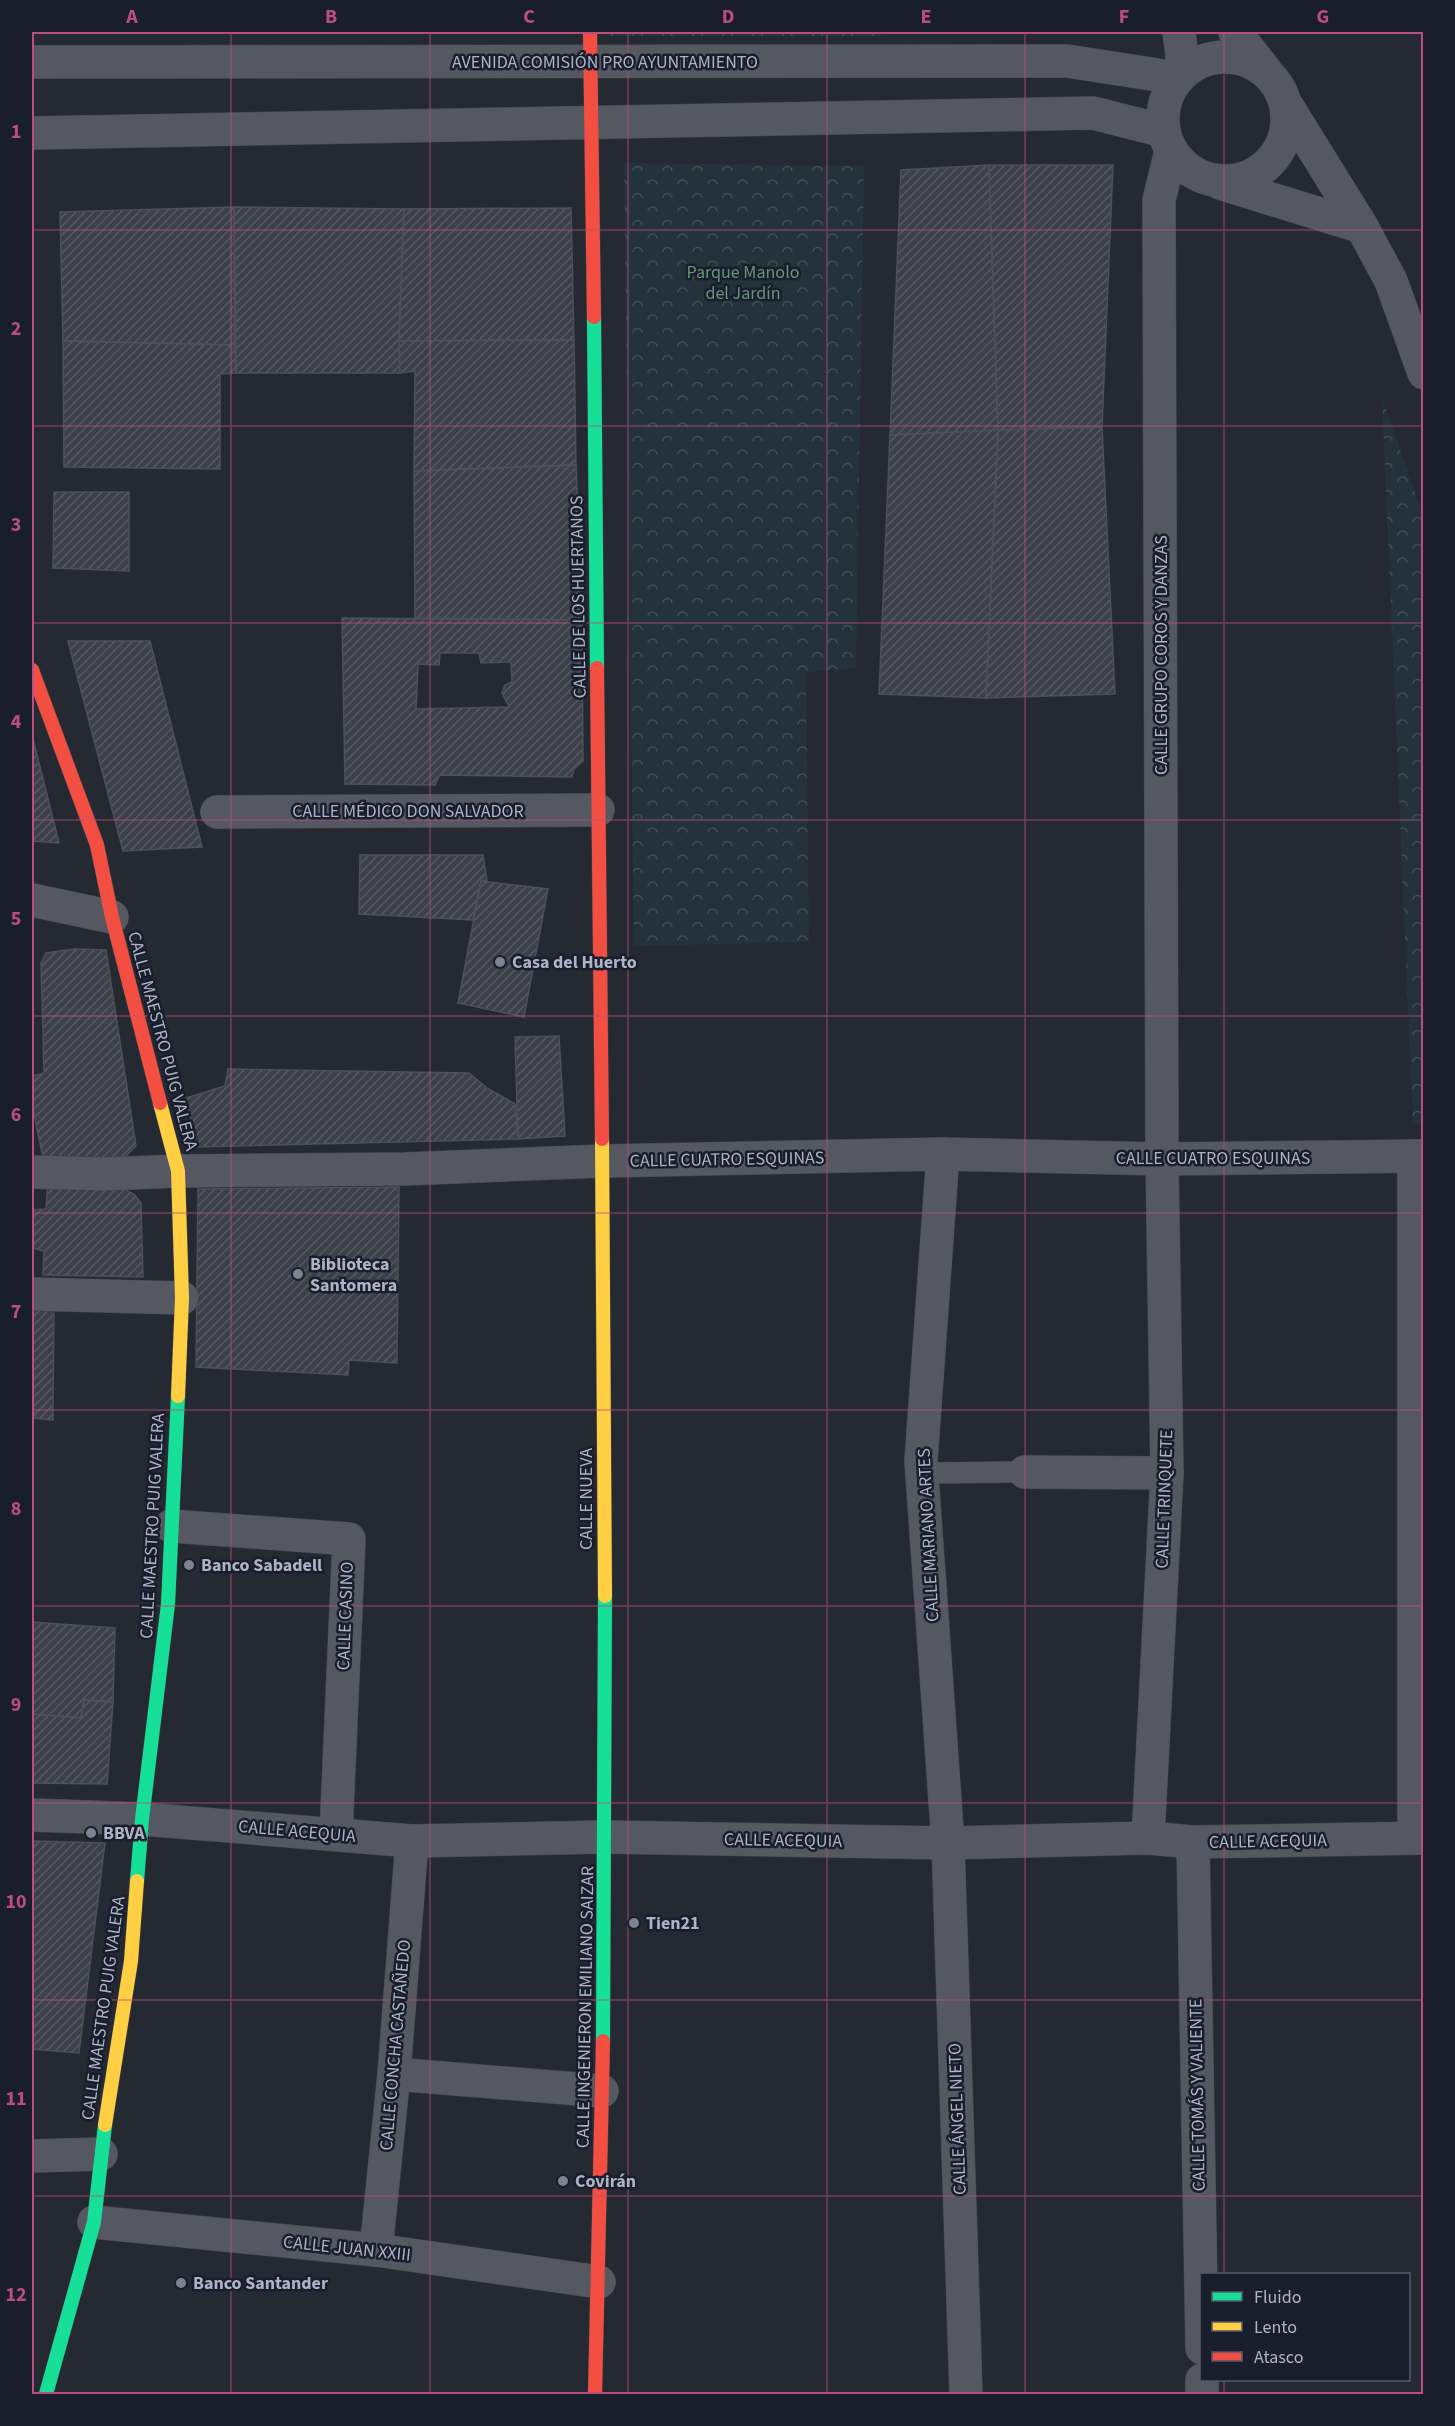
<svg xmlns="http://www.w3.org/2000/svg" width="1455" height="2426" viewBox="0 0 1455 2426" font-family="'Source Sans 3',sans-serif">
	<defs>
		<pattern id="park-crowns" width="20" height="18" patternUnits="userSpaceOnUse" patternTransform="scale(1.5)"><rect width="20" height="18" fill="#233339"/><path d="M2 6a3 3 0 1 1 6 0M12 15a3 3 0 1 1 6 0" fill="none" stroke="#404e54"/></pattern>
		<pattern id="building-hatch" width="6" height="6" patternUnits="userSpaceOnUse" patternTransform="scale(1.5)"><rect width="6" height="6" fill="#3d4049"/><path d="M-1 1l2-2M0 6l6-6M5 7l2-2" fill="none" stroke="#565962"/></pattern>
	</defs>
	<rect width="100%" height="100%" fill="#252932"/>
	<g fill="url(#park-crowns)">
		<polygon points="608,32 881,32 881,37 608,36"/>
		<polygon points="624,163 864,166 856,668 806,672 809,942 634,946"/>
		<polygon points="1382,398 1423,515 1423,1124 1413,1124"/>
	</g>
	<g fill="url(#building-hatch)" stroke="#4d505a" stroke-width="1.5" fill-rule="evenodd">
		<polygon points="989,165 998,430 890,435 901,170"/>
		<polygon points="989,165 1113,165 1102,427 998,430"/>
		<polygon points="234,207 404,209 399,341 400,373 236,373"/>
		<polygon points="234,207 235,345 63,341 60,212"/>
		<polygon points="571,208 574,340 399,341 404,209"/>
		<polygon points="574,340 576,465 414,471 415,371 400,373 399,341"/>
		<polygon points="63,341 235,345 236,373 220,374 220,469 64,467"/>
		<polygon points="1102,427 1115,694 986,698 998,430"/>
		<polygon points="998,430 986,698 879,694 890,435"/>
		<polygon points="576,465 582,620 415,618 414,471"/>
		<polygon points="54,492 129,492 129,571 53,568"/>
		<path d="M 342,618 L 582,620 L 583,761 L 574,769 L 572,777 L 440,775 L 435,785 L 345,784 ZM 440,653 L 479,653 L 481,663 L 511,662 L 512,682 L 505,685 L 502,693 L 509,707 L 416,709 L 418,664 L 439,665 Z"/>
		<polygon points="68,641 150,641 202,847 123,851"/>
		<polygon points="32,735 59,843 32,841"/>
		<polygon points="360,855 483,855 487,881 481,881 473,920 359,914"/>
		<polygon points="481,881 548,889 524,1017 458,1003"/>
		<polygon points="74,949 106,950 136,1146 119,1163 43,1158 32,1104 32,1076 44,1073 41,963 46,953"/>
		<polygon points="559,1036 565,1136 518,1139 515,1037"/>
		<polygon points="228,1069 469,1073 487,1088 515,1104 518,1139 197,1147 186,1098 225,1086"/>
		<polygon points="48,1182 115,1185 134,1194 141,1203 143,1277 43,1275 44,1251 32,1248 32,1210 46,1209"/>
		<polygon points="399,1187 397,1363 349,1360 348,1375 196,1367 198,1189"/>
		<polygon points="32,1309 54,1310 53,1420 32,1418"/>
		<polygon points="32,1622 115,1628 113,1702 84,1700 81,1718 32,1714"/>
		<polygon points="84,1700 113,1702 107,1784 32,1783 32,1714 81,1718"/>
		<polygon points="32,1841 105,1843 79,2053 32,2049"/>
	</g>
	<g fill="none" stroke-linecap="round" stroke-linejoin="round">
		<g stroke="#41444b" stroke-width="22">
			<polyline id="lane" points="922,1473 1025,1472"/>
		</g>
		<g stroke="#41444b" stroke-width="34">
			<g id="street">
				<polyline points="1179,32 1184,72"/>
				<polyline points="1235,32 1265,70"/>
				<circle cx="1225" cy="119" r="62"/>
				<polyline points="32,62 1067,61 1177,78"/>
				<polyline points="1287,106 1362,227 1391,281 1424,373"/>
				<polyline points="32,133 1093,113 1164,131"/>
				<polyline points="1220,183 1362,227"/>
				<polyline points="217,812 598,810"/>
				<polyline points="32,900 112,917"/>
				<polyline points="943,1154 921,1461 948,1843 966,2394"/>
				<polyline points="32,1172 105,1174 178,1171 404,1169 603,1161 943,1154 1162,1159 1424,1156"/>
				<polyline points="32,1294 182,1298"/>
				<polyline points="1025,1472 1167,1473"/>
				<polyline points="171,1526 349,1539 336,1834"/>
				<polyline points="32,1815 142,1819 412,1841 605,1837 948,1843 1148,1838 1193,1842 1424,1838"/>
				<polyline points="1148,1838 1167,1473 1162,1159 1159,200 1171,151"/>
				<polyline points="1414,1838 1414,1156"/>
				<polyline points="1193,1842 1202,2348"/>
				<polyline points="394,2074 602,2091"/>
				<polyline points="32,2156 101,2154"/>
				<polyline points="94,2222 376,2250 599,2282"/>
				<polyline points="376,2250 394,2074 412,1841"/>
				<polyline points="1202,2380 1202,2394"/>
			</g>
		</g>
		<g stroke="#41444b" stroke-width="15">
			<g id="fast">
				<polyline points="594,317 597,668"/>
				<polyline points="137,1881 142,1819 168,1604 178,1396"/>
				<polyline points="603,2041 605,1596"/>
				<polyline points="46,2394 94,2222 105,2125"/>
			</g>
		</g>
		<g stroke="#41444b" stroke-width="15">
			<g id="slow">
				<polyline points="160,1103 178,1171 182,1298 178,1396"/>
				<polyline points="602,1139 605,1596"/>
				<polyline points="105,2125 131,1961 137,1881"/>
			</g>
		</g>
		<g stroke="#41444b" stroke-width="15">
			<g id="jam">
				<polyline points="590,32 594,317"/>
				<polyline points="597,668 602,1139"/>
				<polyline points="32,670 97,845 112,917 160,1103"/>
				<polyline points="595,2394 603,2041"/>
			</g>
		</g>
		<use href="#lane" stroke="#565861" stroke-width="21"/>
		<use href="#street" stroke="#565861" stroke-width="33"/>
		<use href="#fast" stroke="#16e098" stroke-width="14"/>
		<use href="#slow" stroke="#ffcf43" stroke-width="14"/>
		<use href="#jam" stroke="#f24e42" stroke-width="14"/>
	</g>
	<path fill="none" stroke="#bb4e80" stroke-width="1.5" stroke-opacity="0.55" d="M 231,32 L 231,2394M 430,32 L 430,2394M 628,32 L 628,2394M 827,32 L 827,2394M 1025,32 L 1025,2394M 1224,32 L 1224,2274M 32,230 L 1424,230M 32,426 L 1424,426M 32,623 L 1424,623M 32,820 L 1424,820M 32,1016 L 1424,1016M 32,1213 L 1424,1213M 32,1410 L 1424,1410M 32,1606 L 1424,1606M 32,1803 L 1424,1803M 32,2000 L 1424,2000M 32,2196 L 1424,2196M 1224,2380 L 1224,2394"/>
	<g fill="#7e8392" stroke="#191e2c" stroke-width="2">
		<circle cx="500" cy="962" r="6"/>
		<circle cx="298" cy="1274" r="6"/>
		<circle cx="189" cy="1565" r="6"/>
		<circle cx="91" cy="1833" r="6"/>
		<circle cx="634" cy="1923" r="6"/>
		<circle cx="563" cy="2181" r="6"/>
		<circle cx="181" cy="2283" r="6"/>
	</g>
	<g text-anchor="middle" stroke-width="5" stroke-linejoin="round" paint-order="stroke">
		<g font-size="18" fill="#aeb3c5" stroke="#191e2c">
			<text x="605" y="68">AVENIDA COMISIÓN PRO AYUNTAMIENTO</text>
			<text transform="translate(578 597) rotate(-91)" y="6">CALLE DE LOS HUERTANOS</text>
			<text transform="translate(1161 655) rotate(-90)" y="6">CALLE GRUPO COROS Y DANZAS</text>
			<text x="408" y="817">CALLE MÉDICO DON SALVADOR</text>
			<text transform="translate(163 1041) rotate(75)" y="6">CALLE MAESTRO PUIG VALERA</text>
			<text x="1213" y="1164">CALLE CUATRO ESQUINAS</text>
			<text transform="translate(727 1159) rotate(-1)" y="6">CALLE CUATRO ESQUINAS</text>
			<text transform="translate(586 1499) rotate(-90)" y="6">CALLE NUEVA</text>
			<text transform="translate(1164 1499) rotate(-88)" y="6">CALLE TRINQUETE</text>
			<text transform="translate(152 1526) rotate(-87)" y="6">CALLE MAESTRO PUIG VALERA</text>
			<text transform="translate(928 1535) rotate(-93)" y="6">CALLE MARIANO ARTES</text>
			<text transform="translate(345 1616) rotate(-88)" y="6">CALLE CASINO</text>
			<text transform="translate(297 1831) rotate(5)" y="6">CALLE ACEQUIA</text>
			<text transform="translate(783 1840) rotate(1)" y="6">CALLE ACEQUIA</text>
			<text transform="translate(1268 1841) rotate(-1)" y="6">CALLE ACEQUIA</text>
			<text transform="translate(585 2007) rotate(-89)" y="6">CALLE INGENIERON EMILIANO SAIZAR</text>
			<text transform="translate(103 2008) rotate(-82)" y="6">CALLE MAESTRO PUIG VALERA</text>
			<text transform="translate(395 2045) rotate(-85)" y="6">CALLE CONCHA CASTAÑEDO</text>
			<text transform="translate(1197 2095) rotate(-91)" y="6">CALLE TOMÁS Y VALIENTE</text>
			<text transform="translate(957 2119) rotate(-92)" y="6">CALLE ÁNGEL NIETO</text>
			<text transform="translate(347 2248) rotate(6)" y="6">CALLE JUAN XXIII</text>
		</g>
		<g font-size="18" fill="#669578" stroke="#191e2c">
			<text x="743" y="278">Parque Manolo<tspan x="743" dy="21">del Jardín</tspan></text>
		</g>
		<g font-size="18" font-weight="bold" fill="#aeb3c5" stroke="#191e2c" text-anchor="start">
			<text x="512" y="968">Casa del Huerto</text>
			<text x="310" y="1270">Biblioteca<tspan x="310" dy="21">Santomera</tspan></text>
			<text x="201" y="1571">Banco Sabadell</text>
			<text x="103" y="1839">BBVA</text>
			<text x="646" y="1929">Tien21</text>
			<text x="575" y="2187">Covirán</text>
			<text x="193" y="2289">Banco Santander</text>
		</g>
	</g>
	<rect width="1455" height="2426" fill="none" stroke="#191e2c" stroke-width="66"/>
	<rect x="1200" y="2273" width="210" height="108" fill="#191e2c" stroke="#555a69" stroke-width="1.5"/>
	<rect x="1212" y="2292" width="30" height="9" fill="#16e098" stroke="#555a69" stroke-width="1.5"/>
	<text x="1254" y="2303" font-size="18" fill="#aeb3c5">Fluido</text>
	<rect x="1212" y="2322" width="30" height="9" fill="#ffcf43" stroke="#555a69" stroke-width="1.5"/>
	<text x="1254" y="2333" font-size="18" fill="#aeb3c5">Lento</text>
	<rect x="1212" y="2352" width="30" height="9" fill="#f24e42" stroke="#555a69" stroke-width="1.5"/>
	<text x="1254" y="2363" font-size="18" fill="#aeb3c5">Atasco</text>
	<rect x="33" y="33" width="1389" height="2360" fill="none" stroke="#bb4e80" stroke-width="2"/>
	<g font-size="20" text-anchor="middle" font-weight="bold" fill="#bb4e80">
		<text x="132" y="23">A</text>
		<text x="331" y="23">B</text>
		<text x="529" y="23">C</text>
		<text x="728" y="23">D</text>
		<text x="926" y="23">E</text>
		<text x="1124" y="23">F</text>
		<text x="1323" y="23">G</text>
		<text x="16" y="138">1</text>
		<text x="16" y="335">2</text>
		<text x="16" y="531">3</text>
		<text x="16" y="728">4</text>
		<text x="16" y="925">5</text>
		<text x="16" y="1121">6</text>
		<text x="16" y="1318">7</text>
		<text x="16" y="1515">8</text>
		<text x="16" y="1711">9</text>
		<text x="16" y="1908">10</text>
		<text x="16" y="2105">11</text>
		<text x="16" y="2301">12</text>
	</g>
</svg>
